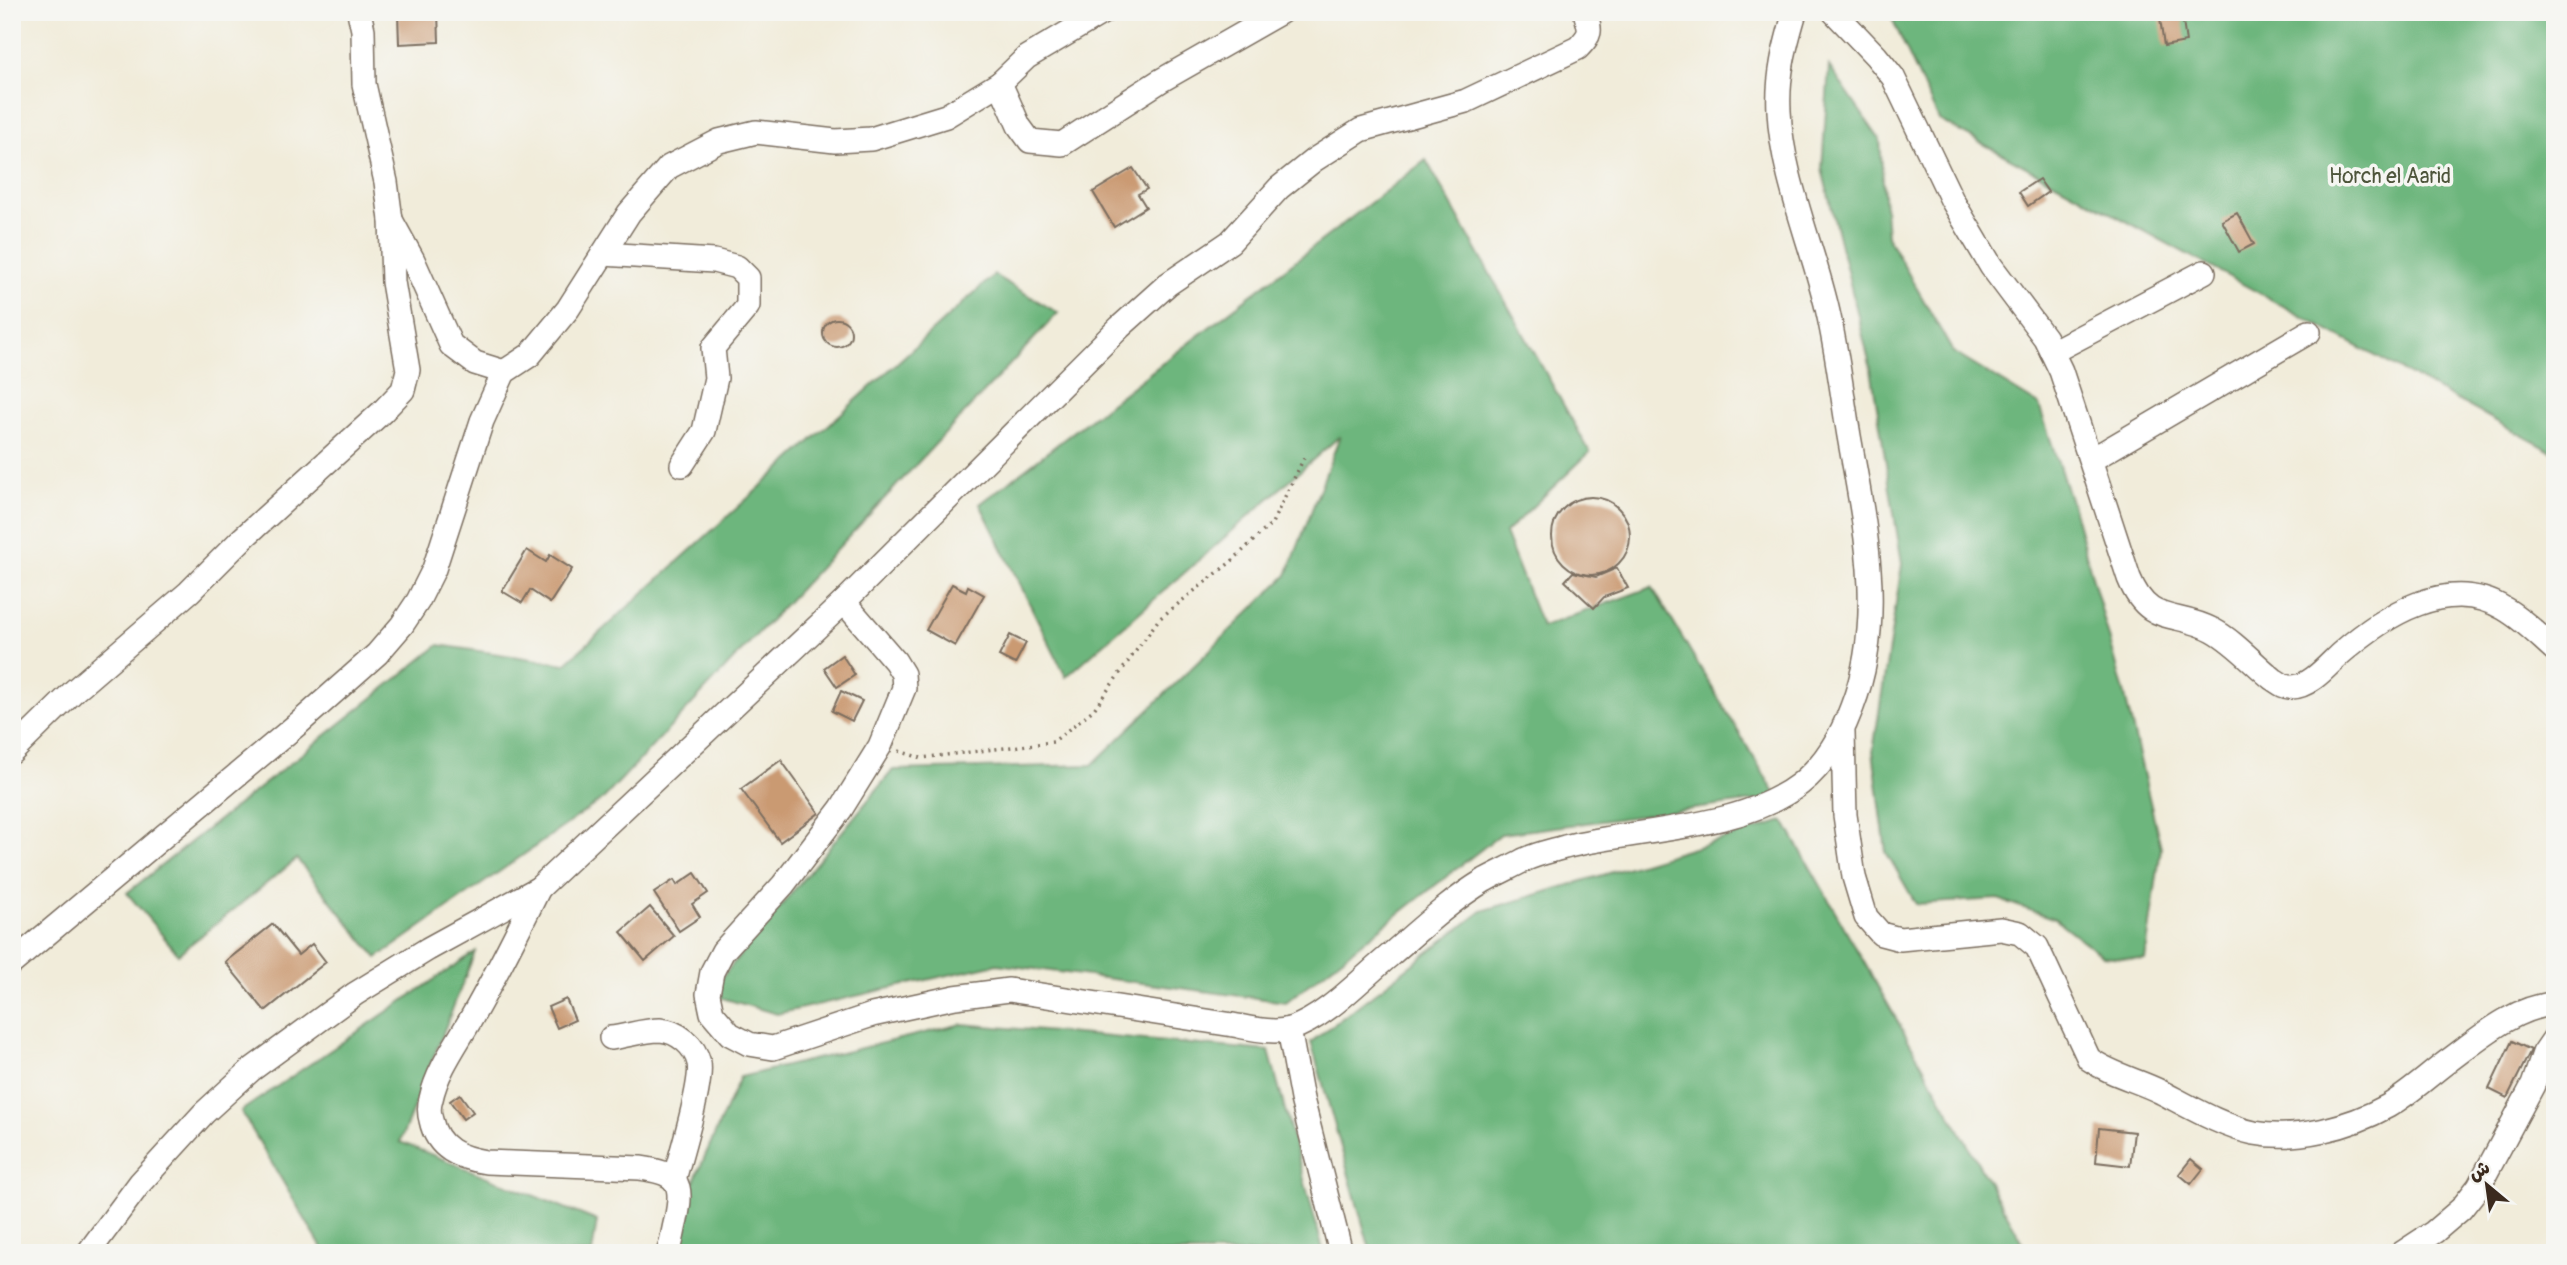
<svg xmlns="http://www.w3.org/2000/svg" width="2567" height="1265" viewBox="0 0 2567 1265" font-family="Pangolin,'Playpen Sans Arabic',sans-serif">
	<rect width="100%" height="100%" fill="#f6f6f2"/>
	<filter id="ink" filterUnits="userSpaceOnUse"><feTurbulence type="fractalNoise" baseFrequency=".0143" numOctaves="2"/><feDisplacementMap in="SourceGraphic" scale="14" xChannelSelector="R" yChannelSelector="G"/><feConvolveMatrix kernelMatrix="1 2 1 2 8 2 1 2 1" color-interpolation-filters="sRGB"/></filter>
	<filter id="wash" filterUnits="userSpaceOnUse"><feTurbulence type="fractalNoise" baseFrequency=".00686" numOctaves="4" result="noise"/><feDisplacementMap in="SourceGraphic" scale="28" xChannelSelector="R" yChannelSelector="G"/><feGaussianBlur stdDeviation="1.57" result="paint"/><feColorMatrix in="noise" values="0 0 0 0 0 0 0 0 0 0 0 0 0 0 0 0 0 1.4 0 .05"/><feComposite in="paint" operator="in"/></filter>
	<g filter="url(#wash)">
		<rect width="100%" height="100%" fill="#f1ecda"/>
		<g fill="#6db67d" stroke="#54704e" stroke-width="2">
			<polygon points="1889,12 2555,12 2555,453 1939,120"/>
			<polygon points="1829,66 1880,140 1887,236 1953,352 2039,405 2075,514 2124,692 2161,848 2145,960 2103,956 2055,919 1998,899 1916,904 1886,852 1873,751 1902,564 1871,369 1822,169"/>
			<polygon points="1426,160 1590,452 1505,533 1542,627 1652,587 1778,798 1501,834 1286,1002 997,964 777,1014 708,994 893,770 1092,765 1287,575 1340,436 1066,677 980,504"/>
			<polygon points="994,275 1058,313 604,798 377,958 297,859 178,954 127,893 439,645 565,664"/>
			<polygon points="1784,821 2029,1253 1371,1253 1311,1042 1482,911"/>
			<polygon points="475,952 400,1142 597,1221 592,1253 325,1253 241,1111"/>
			<polygon points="962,1024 1269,1051 1324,1253 662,1253 740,1077"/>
		</g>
		<g id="blocks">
			<g fill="#ca9a72">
				<polygon points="403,12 438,12 439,42 399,44 398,13"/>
				<polygon points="2182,15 2186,42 2164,46 2160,19"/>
				<polygon points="1133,168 1147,189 1138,194 1146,207 1114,227 1093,192"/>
				<polygon points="2039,179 2048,192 2028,206 2019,192"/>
				<polygon points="2237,213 2254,244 2239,252 2222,221"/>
				<circle cx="837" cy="333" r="14"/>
				<circle cx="1591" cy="536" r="39"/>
				<polygon points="527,550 546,562 550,555 572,569 550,603 530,590 522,603 502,591"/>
				<polygon points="1617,568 1628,588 1604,597 1594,608 1565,581 1573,572 1596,577"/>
				<polygon points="952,584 966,591 968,586 984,595 955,646 926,630"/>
				<polygon points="1010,635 1026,643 1015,664 999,656"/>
				<polygon points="842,655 855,675 837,687 824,668"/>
				<polygon points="841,691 862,701 852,721 832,711"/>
				<polygon points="781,760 819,813 780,842 741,789"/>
				<polygon points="695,873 708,893 692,904 700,917 679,931 654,893 674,880 677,885"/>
				<polygon points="650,907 674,936 645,961 621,932"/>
				<polygon points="273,924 298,955 312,944 326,962 265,1011 225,962"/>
				<polygon points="566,999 575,1020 557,1028 548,1007"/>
				<polygon points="2512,1041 2531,1050 2507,1098 2489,1089"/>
				<polygon points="460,1094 473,1112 463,1119 450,1101"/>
				<polygon points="2099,1128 2134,1132 2130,1166 2096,1162"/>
				<polygon points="2191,1159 2203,1169 2191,1184 2179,1174"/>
			</g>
		</g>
	</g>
	<g filter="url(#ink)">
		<use href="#blocks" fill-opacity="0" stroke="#7b6e60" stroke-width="2"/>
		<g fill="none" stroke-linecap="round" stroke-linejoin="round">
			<g stroke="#7b6e60" stroke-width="26">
				<g id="minor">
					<polyline points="359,12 363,30 364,84 386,182 391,220 413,260 451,345 475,363 504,372"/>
					<path d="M 1834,12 L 1876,56 L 1893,77 L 1952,200 L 1991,266 L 2045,338 L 2061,371 L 2129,578 C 2149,627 2175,610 2213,630 C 2235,642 2253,663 2273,679 C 2279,683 2285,688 2292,687 C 2310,687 2328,665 2340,654 C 2383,616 2448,574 2505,609 C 2524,620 2539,636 2555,650"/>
					<polyline points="1000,83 1019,126 1030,141 1062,144 1160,81 1281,12"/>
					<polyline points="603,254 714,261 737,267 748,278 748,306 713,348 716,378 704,431 682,465"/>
					<polyline points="2052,352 2204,272"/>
					<polyline points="2091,460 2309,332"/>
					<path d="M 844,602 L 895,661 L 903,674 L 904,688 L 880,746 L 841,809 L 783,885 L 723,951 L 712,972 L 708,994 L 712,1013 L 730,1034 L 749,1044 L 773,1048 L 872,1015 L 955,997 L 1009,990 L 1233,1025 C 1250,1028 1273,1034 1290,1029 C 1324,1019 1361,979 1389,956 C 1419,930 1450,901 1485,880 C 1498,873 1511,867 1524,860 C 1536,854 1551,851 1565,847 C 1638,828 1739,831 1800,784 C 1825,764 1841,737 1852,707 C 1886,619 1865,526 1849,436 C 1842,394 1837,350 1827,308 C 1812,244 1782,177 1779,111 C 1777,76 1785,46 1795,12"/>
					<path d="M 1843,733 L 1845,815 L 1854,877 L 1866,917 L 1881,934 L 1900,939 L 2001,929 L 2020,933 L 2037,947 L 2089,1059 C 2112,1075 2137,1080 2161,1092 C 2190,1107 2222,1126 2254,1133 C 2297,1141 2350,1127 2388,1106 C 2409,1094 2428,1076 2448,1061 C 2478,1039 2515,1006 2555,1004"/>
					<polyline points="12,752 75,690 189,592 242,539 382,412 403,390 408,370 393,282 391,220"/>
					<path d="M 539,888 C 518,931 496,975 472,1017 C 458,1042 437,1070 431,1099 C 429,1105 429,1114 431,1120 C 437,1149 460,1158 486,1162 L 640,1168 C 678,1173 684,1182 676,1220 C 673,1231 672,1242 668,1253"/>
					<polyline points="12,963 299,723 377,654 402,625 418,601 434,569 482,421 504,372 530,355 568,309 629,213 669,167 719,141 756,132 835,141 871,139 946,116 1000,83 1027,57 1103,12"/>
					<polyline points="1289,1029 1302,1099 1341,1253"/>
					<path d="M 611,1038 C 627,1036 644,1030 660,1030 C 678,1031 695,1046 699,1063 C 703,1083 680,1157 674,1180"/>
					<path d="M 88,1253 L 140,1183 L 204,1113 L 251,1070 L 355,994 L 428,949 L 539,888 L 844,602 L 1120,327 L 1168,284 L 1230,242 L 1279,188 L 1314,160 L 1361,130 L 1466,101 L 1578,48 C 1592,33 1591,32 1585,12"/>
					<polyline points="2402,1253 2434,1232 2461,1209 2479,1186 2533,1085 2544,1053 2555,1037"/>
				</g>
			</g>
			<polyline stroke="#7b6e60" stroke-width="3.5" stroke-dasharray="2 5" stroke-linecap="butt" points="899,751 921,758 1053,742 1094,709 1159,619 1232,561 1272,523 1304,458"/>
			<use href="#minor" stroke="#fff" stroke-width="23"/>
		</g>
	</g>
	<g text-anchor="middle" stroke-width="7" stroke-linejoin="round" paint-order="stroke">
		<g font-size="21" fill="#4e553b" stroke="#f6f6f2">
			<text x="2390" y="183">Horch el Aarid</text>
		</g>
	</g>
	<rect width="2567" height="1265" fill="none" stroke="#f6f6f2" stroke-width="42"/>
	<g transform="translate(2487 1185) rotate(331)" stroke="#f6f6f2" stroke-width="5" paint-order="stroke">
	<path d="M0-5L12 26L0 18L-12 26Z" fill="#3b2a1e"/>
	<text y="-10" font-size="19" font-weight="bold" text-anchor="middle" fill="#3b2a1e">ش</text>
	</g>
</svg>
